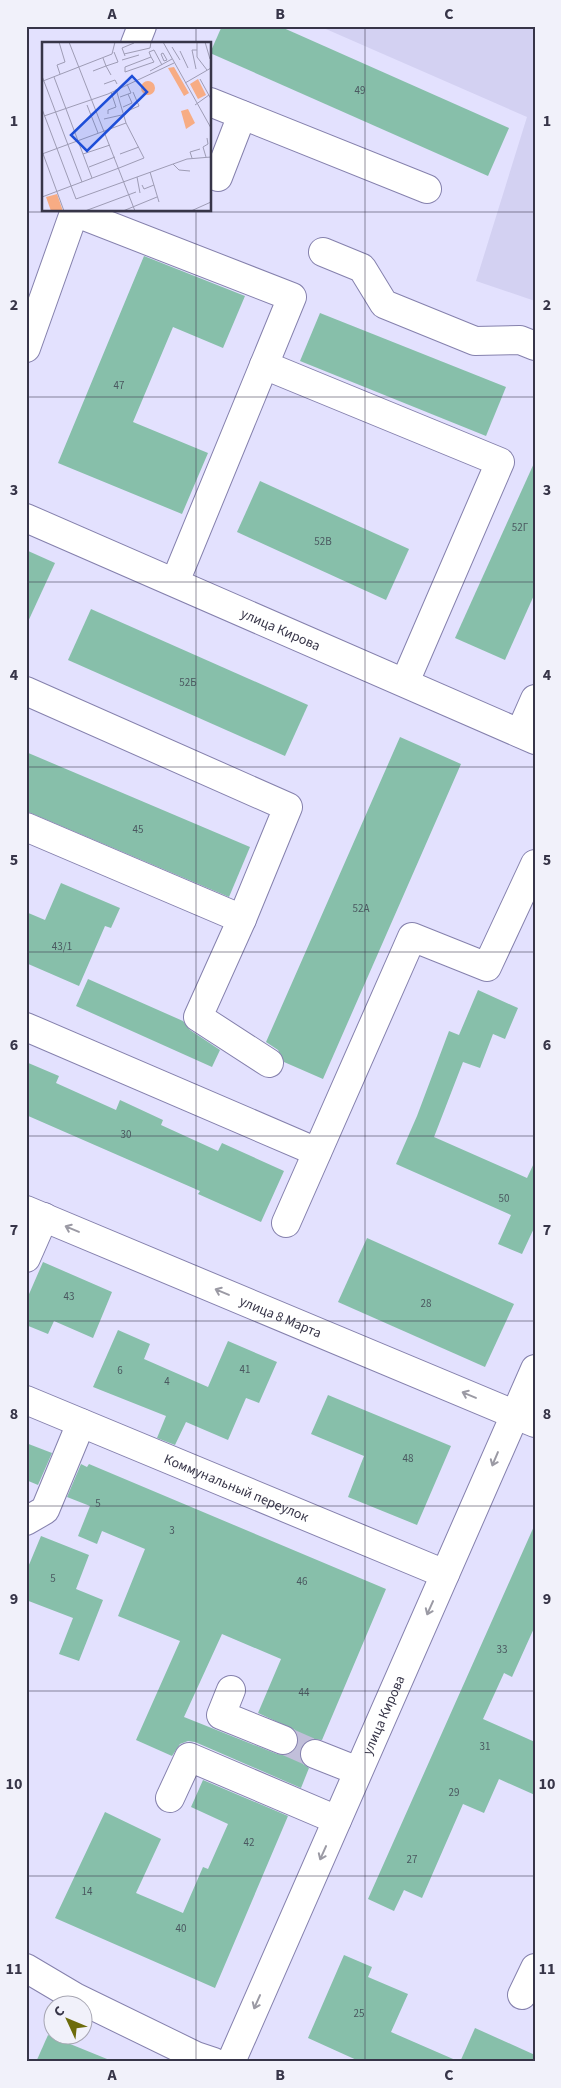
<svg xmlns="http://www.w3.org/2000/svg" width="561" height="2088" viewBox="0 0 561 2088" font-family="'Source Sans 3',sans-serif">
	<rect width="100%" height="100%" fill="#e3e1fe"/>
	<polygon fill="#d3d1f2" points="319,26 535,26 535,301 476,281 527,117"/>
	<g fill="#87bfaa" fill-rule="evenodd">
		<polygon points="222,26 279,26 509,128 488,176 210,53"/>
		<polygon points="144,256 245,296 223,348 173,327 133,422 208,453 182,514 58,463"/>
		<polygon points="320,313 506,387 486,436 300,361"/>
		<polygon points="535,461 535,593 505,660 455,638"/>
		<polygon points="260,481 409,549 386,600 237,532"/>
		<polygon points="26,550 55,563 26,626"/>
		<polygon points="91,609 308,705 285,756 68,660"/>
		<polygon points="400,737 461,764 323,1079 284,1062 278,1050 266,1042"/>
		<polygon points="26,752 250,847 229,897 26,811"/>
		<polygon points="61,883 120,908 111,928 105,926 79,986 26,963 26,912 45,920"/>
		<polygon points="88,979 183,1021 190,1030 220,1050 212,1067 76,1006"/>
		<polygon points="478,990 518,1008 505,1039 493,1034 480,1068 463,1062 434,1137 527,1178 535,1161 535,1226 522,1254 498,1244 511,1215 396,1164 417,1116 449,1031 459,1035"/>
		<polygon points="26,1062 59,1076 56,1083 116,1110 120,1100 163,1120 161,1125 218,1151 222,1143 284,1171 261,1222 198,1194 200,1191 26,1115"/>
		<polygon points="367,1238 514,1304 485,1367 338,1302"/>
		<polygon points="43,1262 112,1292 93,1338 54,1321 48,1334 26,1325 26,1301"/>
		<polygon points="118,1330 150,1344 144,1359 208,1387 228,1341 277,1362 259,1403 246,1398 228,1440 186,1422 175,1445 157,1438 166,1416 93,1387"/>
		<polygon points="328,1395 451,1446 417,1525 348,1497 364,1456 311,1434"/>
		<polygon points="26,1443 52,1453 38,1485 26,1480"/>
		<path d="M 81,1464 L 87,1467 L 89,1464 L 386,1589 L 322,1740 L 312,1739 L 305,1742 L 301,1748 L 300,1757 L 303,1764 L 309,1768 L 301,1788 L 195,1742 L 188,1741 L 180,1744 L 172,1756 L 136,1740 L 180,1641 L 118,1616 L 145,1549 L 102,1531 L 97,1544 L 78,1536 L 90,1506 L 67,1497 ZM 222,1634 L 281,1659 L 258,1713 L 295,1730 L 298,1737 L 298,1745 L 292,1753 L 285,1755 L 277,1754 L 184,1717 Z"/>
		<polygon points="535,1524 535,1626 512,1677 504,1673 483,1719 535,1742 535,1795 499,1779 484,1813 463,1804 422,1898 404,1890 394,1911 368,1899"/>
		<polygon points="41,1536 89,1555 76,1589 103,1600 79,1661 59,1654 73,1618 26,1600 26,1572"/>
		<polygon points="203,1780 288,1816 215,1988 55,1918 105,1812 161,1839 136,1893 183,1913 203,1867 208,1869 228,1824 191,1807"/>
		<polygon points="344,1955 372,1967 368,1977 408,1994 391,2032 460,2062 361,2062 308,2038"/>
		<polygon points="475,2028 535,2055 535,2062 460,2062"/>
		<polygon points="48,2035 112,2061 112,2062 36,2062"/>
	</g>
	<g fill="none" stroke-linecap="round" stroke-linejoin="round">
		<polyline stroke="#c1bfda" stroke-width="28" stroke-dasharray="28 14" stroke-linecap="butt" points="283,1740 315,1754"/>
		<g stroke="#8581ad" stroke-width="30">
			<g id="minor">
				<polyline points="210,102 427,189"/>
				<polyline points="218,177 242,115"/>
				<polyline points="74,212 292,297 175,582"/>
				<polyline points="323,252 362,268 384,304 475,341 520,340 535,346"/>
				<polyline points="264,365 500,462 405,682"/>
				<polyline points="26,691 288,807 242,919 198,1017 269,1063"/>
				<polyline points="520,733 535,699"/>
				<polyline points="26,827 242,919"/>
				<polyline points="26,1027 317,1152"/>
				<polyline points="286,1223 412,937 487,967 535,864"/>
				<polyline points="26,1258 44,1217"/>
				<path id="s1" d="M 26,1400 L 445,1574"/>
				<polyline points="26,1521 45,1510 81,1423"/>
				<polyline points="231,1690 221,1715 283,1740"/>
				<polyline points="315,1754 358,1771"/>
				<polyline points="170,1798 189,1757 337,1820"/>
				<polyline points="26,1968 75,1997 196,2056 214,2062"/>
				<polyline points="522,1995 535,1968"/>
			</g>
		</g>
		<g stroke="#8581ad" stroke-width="30">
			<g id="major">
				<polyline points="135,44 142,26"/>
				<polyline points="26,348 75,210"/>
				<path id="s2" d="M 26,518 L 535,740"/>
				<path id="s3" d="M 26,1210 L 535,1423"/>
				<path id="s4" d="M 231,2062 L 535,1369"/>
			</g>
		</g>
		<use href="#minor" stroke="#fff" stroke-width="28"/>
		<use href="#major" stroke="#fff" stroke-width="28"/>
	</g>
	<defs><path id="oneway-shaft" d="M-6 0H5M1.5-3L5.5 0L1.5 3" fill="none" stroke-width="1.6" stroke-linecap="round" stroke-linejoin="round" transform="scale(1.25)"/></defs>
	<g stroke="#9b9aa4">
		<use href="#oneway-shaft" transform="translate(72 1229) rotate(-157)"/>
		<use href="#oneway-shaft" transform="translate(222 1292) rotate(-157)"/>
		<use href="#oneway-shaft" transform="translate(469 1395) rotate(-157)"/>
		<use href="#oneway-shaft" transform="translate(495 1459) rotate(113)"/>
		<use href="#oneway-shaft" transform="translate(430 1608) rotate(114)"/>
		<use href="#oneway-shaft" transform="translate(323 1853) rotate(114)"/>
		<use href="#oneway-shaft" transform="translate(257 2002) rotate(114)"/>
	</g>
	<path fill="none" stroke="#373548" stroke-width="1" stroke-opacity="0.55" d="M 196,26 L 196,44M 365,26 L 365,2062M 196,210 L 196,2062M 26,212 L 535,212M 26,397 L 535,397M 26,582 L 535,582M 26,767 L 535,767M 26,952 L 535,952M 26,1136 L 535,1136M 26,1321 L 535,1321M 26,1506 L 535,1506M 26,1691 L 535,1691M 26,1876 L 535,1876"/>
	<g text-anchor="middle" stroke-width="4.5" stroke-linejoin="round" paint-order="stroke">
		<g font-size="11" fill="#4b5860">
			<text x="360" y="94">49</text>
			<text x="119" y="389">47</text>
			<text x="520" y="531">52Г</text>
			<text x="323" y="545">52В</text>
			<text x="188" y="686">52Б</text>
			<text x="138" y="833">45</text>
			<text x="361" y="912">52А</text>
			<text x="62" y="950">43/1</text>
			<text x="126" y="1138">30</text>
			<text x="504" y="1202">50</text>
			<text x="69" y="1300">43</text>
			<text x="426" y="1307">28</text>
			<text x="245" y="1373">41</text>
			<text x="120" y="1374">6</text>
			<text x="167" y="1385">4</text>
			<text x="408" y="1462">48</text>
			<text x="98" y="1507">5</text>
			<text x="172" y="1534">3</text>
			<text x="53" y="1582">5</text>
			<text x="302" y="1585">46</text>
			<text x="502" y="1653">33</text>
			<text x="304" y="1696">44</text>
			<text x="485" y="1750">31</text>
			<text x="454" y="1796">29</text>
			<text x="249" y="1846">42</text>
			<text x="412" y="1863">27</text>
			<text x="87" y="1895">14</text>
			<text x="181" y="1932">40</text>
			<text x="359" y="2017">25</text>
		</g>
		<g font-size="14" fill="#373548" stroke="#f1f1fa">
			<text dy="5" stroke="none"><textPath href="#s2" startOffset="278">улица Кирова</textPath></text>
			<text dy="5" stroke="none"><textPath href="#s3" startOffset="276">улица 8 Марта</textPath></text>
			<text dy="5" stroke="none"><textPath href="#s1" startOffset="228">Коммунальный переулок</textPath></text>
			<text dy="5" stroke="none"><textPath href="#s4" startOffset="379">улица Кирова</textPath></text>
		</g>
	</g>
	<g transform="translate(42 42)">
		<rect width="169" height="169" fill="#e3e1fe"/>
		<path d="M 132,25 L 147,51 L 142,54 L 126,26 ZM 156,37 L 164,53 L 156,57 L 148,42 ZM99 46a7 7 0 1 1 14 0a7 7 0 1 1-14 0ZM 146,67 L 153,81 L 144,87 L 139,69 ZM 15,152 L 21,169 L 9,169 L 4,155 Z" fill="#f7ac84"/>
		<path fill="none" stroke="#9e9cb5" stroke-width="1" d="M 17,0 L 23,20 L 15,23 L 18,32M 27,0 L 93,169M 121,0 L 169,86M 155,0 L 155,15 L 165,28M 163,0 L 168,17M 130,5 L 138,18M 138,9 L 146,26M 121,11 L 125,18 L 122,19 L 119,12 ZM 82,12 L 108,6 L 109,0M 83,14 L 80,6 L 92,1M 109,15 L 112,20 L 83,30 L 83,25 L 109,15 L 107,10 L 112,8 L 120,23M 61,16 L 64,24 L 76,20 L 72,10M 80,18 L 97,13M 154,27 L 150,8 L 155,8M 51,29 L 64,24 L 69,33M 108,29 L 130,17M 0,34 L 40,140M 12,35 L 50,136M 158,37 L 169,57M 1,39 L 70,12 L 73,0M 143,41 L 169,26M 62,42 L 73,38 L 75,42M 78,55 L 89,51 L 85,42M 45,63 L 56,91M 153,63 L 167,53M 81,65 L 90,61 L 86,52M 0,67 L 34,157 L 145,117 L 169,115M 83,70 L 97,64 L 91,50M 66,72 L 66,68 L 74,65 L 69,50M 2,74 L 66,52 L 132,21M 62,77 L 84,72M 0,109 L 22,169M 0,112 L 84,81 L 74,47M 41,112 L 68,103M 78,112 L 97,105M 164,115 L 161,105 L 166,102 L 165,96M 150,116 L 148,110 L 158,107M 131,122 L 137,128 L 148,129M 47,125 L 73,115M 77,126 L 102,116 L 84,81M 108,130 L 117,160M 95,135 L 98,151M 100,143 L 102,147 L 112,143M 0,155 L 77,126M 43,169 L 94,150M 81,169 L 115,155M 149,169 L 169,160"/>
		<path fill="#1d4ed8" fill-opacity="0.15" stroke="#1d4ed8" stroke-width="2.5" d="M 90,34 L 105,50 L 45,109 L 29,93 Z"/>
		<rect width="169" height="169" fill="none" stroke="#373548" stroke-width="2.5"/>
	</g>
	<rect width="561" height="2088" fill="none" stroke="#f1f1fa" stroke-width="55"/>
	<g transform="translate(68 2020) rotate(314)"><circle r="24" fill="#f1f1fa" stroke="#a7a6b3"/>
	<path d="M0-4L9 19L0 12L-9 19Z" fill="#6d6c0b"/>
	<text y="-8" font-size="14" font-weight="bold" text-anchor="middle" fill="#373548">С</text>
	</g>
	<rect x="28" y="28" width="506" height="2032" fill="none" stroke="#373548" stroke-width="2"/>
	<g font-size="16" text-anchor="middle" font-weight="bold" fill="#373548">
		<text x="112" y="19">A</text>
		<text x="280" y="19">B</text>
		<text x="449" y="19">C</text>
		<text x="14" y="126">1</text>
		<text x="547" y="126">1</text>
		<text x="14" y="310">2</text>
		<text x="547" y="310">2</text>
		<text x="14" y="495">3</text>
		<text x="547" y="495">3</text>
		<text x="14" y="680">4</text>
		<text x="547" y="680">4</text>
		<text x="14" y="865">5</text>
		<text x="547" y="865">5</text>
		<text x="14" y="1050">6</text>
		<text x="547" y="1050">6</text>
		<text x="14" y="1235">7</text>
		<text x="547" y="1235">7</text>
		<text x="14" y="1419">8</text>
		<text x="547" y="1419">8</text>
		<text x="14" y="1604">9</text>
		<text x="547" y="1604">9</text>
		<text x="14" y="1789">10</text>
		<text x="547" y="1789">10</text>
		<text x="14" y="1974">11</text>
		<text x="547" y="1974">11</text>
		<text x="112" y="2080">A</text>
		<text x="280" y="2080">B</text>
		<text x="449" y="2080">C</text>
	</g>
</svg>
